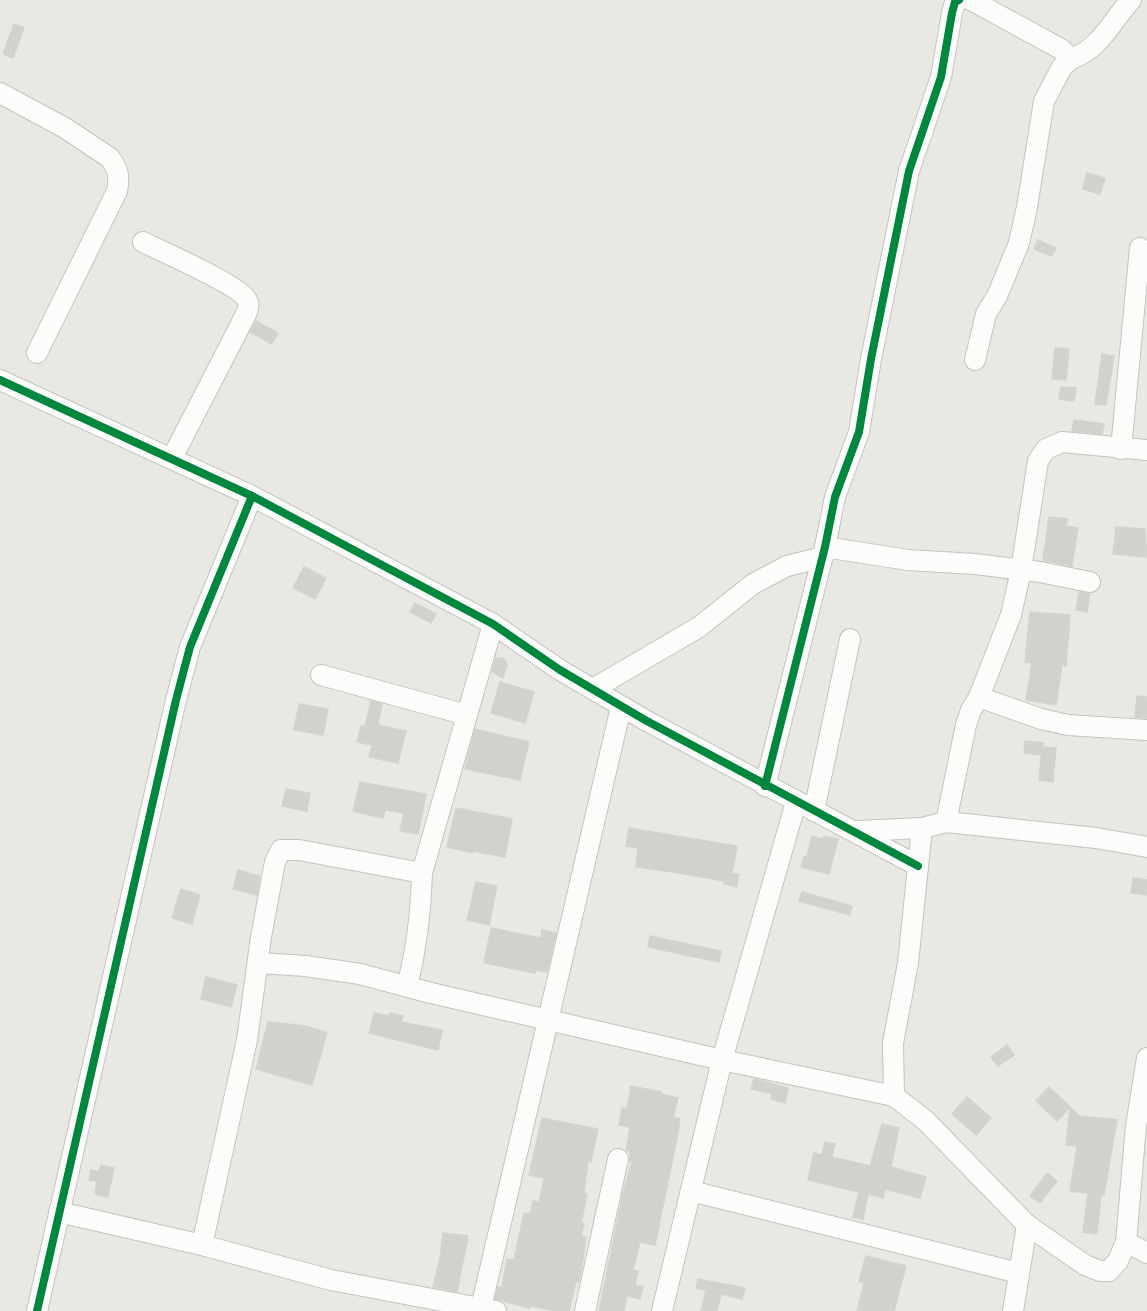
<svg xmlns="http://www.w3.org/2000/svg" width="1147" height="1311" viewBox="0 0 1147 1311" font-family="'Archivo Narrow',sans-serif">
	<rect width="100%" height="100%" fill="#e9e8e2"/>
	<g fill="#d2d1cd" stroke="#d4d3ce" stroke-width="1.5">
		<polygon points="14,24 24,28 13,58 3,54"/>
		<polygon points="1087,173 1105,178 1100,194 1083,189"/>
		<polygon points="1038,240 1056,248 1052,256 1034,249"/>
		<polygon points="256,321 278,333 272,344 250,332"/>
		<polygon points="1055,348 1069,349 1066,380 1052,379"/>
		<polygon points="1102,354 1114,356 1106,405 1095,404"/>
		<polygon points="1061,387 1076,388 1074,401 1059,399"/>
		<polygon points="1074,420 1104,424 1102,434 1072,431"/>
		<polygon points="1049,517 1067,519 1066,526 1078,528 1072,566 1043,560"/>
		<polygon points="1116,527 1145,529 1147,557 1113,554"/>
		<polygon points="304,567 326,578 315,599 293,588"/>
		<polygon points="1079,592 1090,594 1087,612 1076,610"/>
		<polygon points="415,603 436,614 431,623 410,612"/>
		<polygon points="1030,612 1070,615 1066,666 1062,665 1056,705 1026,700 1032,663 1025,662"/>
		<polygon points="496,658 502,658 506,661 507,666 503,678 492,672"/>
		<polygon points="500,682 534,692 525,723 491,713"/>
		<polygon points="1137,696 1147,697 1147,718 1135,717"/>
		<polygon points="371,701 382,704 378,725 406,731 398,763 369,757 372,745 357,742 361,726 365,727"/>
		<polygon points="299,704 328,709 323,735 294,730"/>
		<polygon points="475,729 529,742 520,780 465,769"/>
		<polygon points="1025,741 1043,743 1041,755 1024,753"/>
		<polygon points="1042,747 1056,748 1053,782 1039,780"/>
		<polygon points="360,782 426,794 418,834 400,831 404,813 385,810 383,818 353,811"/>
		<polygon points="286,789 310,793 307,811 282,806"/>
		<polygon points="456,808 512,819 505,857 473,851 472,853 447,847"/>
		<polygon points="629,828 737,846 732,873 739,875 736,887 724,884 724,881 673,872 636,867 638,848 626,846"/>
		<polygon points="812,836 823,839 824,836 838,839 829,874 801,867 804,857 807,857"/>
		<polygon points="238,870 260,876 257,895 233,889"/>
		<polygon points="1133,878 1147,880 1147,895 1131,893"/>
		<polygon points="476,882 497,886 489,925 467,920"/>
		<polygon points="181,889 200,895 192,924 172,918"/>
		<polygon points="802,892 852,906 850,915 799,901"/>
		<polygon points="491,928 541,938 542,930 556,933 547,972 535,970 535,973 484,963"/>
		<polygon points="650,936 721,951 719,962 648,947"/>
		<polygon points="206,977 237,985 231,1007 201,999"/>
		<polygon points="374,1013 389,1016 390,1013 403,1016 401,1022 442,1030 438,1050 369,1033"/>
		<polygon points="268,1022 306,1026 327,1033 312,1085 256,1069"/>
		<polygon points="1007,1045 1014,1055 998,1066 991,1057"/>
		<polygon points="754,1079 788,1088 785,1103 771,1099 772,1094 751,1089"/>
		<polygon points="631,1086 661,1092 661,1094 678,1098 673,1117 680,1119 677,1138 655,1245 640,1242 633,1270 638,1271 635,1285 643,1287 640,1299 627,1296 624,1311 599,1311 623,1194 632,1161 630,1161 630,1152 626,1150 630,1127 619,1125 622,1108 627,1109"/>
		<polygon points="1049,1087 1070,1107 1057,1121 1036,1101"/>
		<polygon points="967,1097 991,1118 976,1135 952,1114"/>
		<polygon points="1070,1107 1079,1116 1117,1120 1104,1195 1101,1195 1097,1234 1083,1232 1088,1193 1070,1191 1077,1146 1066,1145"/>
		<polygon points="542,1118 598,1129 591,1162 588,1161 584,1193 587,1194 581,1223 584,1223 581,1236 586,1237 583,1259 579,1282 576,1281 569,1311 555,1311 531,1306 530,1308 495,1299 498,1287 502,1288 507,1259 514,1260 524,1213 530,1214 533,1201 539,1202 544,1178 529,1175"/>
		<polygon points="882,1124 899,1128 891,1167 926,1177 920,1198 885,1189 883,1198 868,1194 863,1219 853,1217 859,1192 808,1180 814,1153 822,1155 825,1142 835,1144 832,1157 870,1166"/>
		<polygon points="101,1165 114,1168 108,1197 95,1194 97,1181 89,1180 91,1170 99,1172"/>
		<polygon points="1047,1173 1057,1181 1040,1203 1030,1196"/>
		<polygon points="443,1233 468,1236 457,1292 433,1287 440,1258"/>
		<polygon points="866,1256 906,1266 894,1311 857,1311 864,1283 859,1281"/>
		<polygon points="698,1279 745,1288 742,1299 721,1294 717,1311 701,1311 706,1290 696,1288"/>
	</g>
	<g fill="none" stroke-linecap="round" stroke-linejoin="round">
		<g stroke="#c4c3c2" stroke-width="22">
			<g id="minor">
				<path d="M 971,0 L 1061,49 L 1071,59 C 1100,49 1111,22 1131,0"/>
				<path d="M 0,93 L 65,128 L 110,158 C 118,169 120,177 117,191 L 37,353"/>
				<path d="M 143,242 C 161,251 244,287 248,302 C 250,309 244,318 241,324 L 172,458"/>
				<polyline points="975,360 986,314 997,296 1019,243 1027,207 1044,101 1062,67 1071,59"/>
				<polyline points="0,380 252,496 493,624 560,670 645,720 918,866"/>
				<polyline points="1121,449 1140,248"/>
				<polyline points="825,547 908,560 975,564 1040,572 1090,582"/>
				<polyline points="321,675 467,715"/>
				<polyline points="593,689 699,627 753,584 787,566 823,557"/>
				<polyline points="979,697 1041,719 1068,725 1147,730"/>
				<polyline points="765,786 825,547 835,497 859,432 871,359 909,171 941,77 952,13 955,2 959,0"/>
				<polyline points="814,811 850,639"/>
				<polyline points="946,822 966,725 971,710 979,697 1011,615 1021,570 1038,461 1046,449 1062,442 1147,450"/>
				<polyline points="922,828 908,963 893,1043 894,1096 926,1121 1027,1225 1085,1265 1100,1271 1109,1271 1118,1261 1126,1242 1136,1126 1147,1058"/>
				<polyline points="857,831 922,828 946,822 1096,838 1147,847"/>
				<polyline points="258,963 306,966 360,974 431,993 722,1060 894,1096"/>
				<path d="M 407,987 C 417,946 421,914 422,873"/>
				<polyline points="691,1191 1019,1273"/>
				<polyline points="59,1212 202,1245 331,1280 496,1311"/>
				<polyline points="1126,1242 1147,1253"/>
				<polyline points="202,1245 247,1040 261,937 275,862 281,850 299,850 422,873 493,624"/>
				<polyline points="481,1308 621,707"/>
				<polyline points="37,1311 176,700 190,647 252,496"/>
				<polyline points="585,1311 618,1159"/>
				<polyline points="662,1311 722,1060 796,802"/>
				<polyline points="1013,1311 1027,1225"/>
			</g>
		</g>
		<use href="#minor" stroke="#fcfcfb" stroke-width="20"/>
		<g stroke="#fff" stroke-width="11">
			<g id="cycleway">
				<polyline points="0,380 252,496 493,624 560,670 645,720 918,866"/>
				<polyline points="765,786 825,547 835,497 859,432 871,359 909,171 941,77 952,13 955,2 959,0"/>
				<polyline points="37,1311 176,700 190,647 252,496"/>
			</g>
		</g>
		<use href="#cycleway" stroke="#00873e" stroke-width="8"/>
	</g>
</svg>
